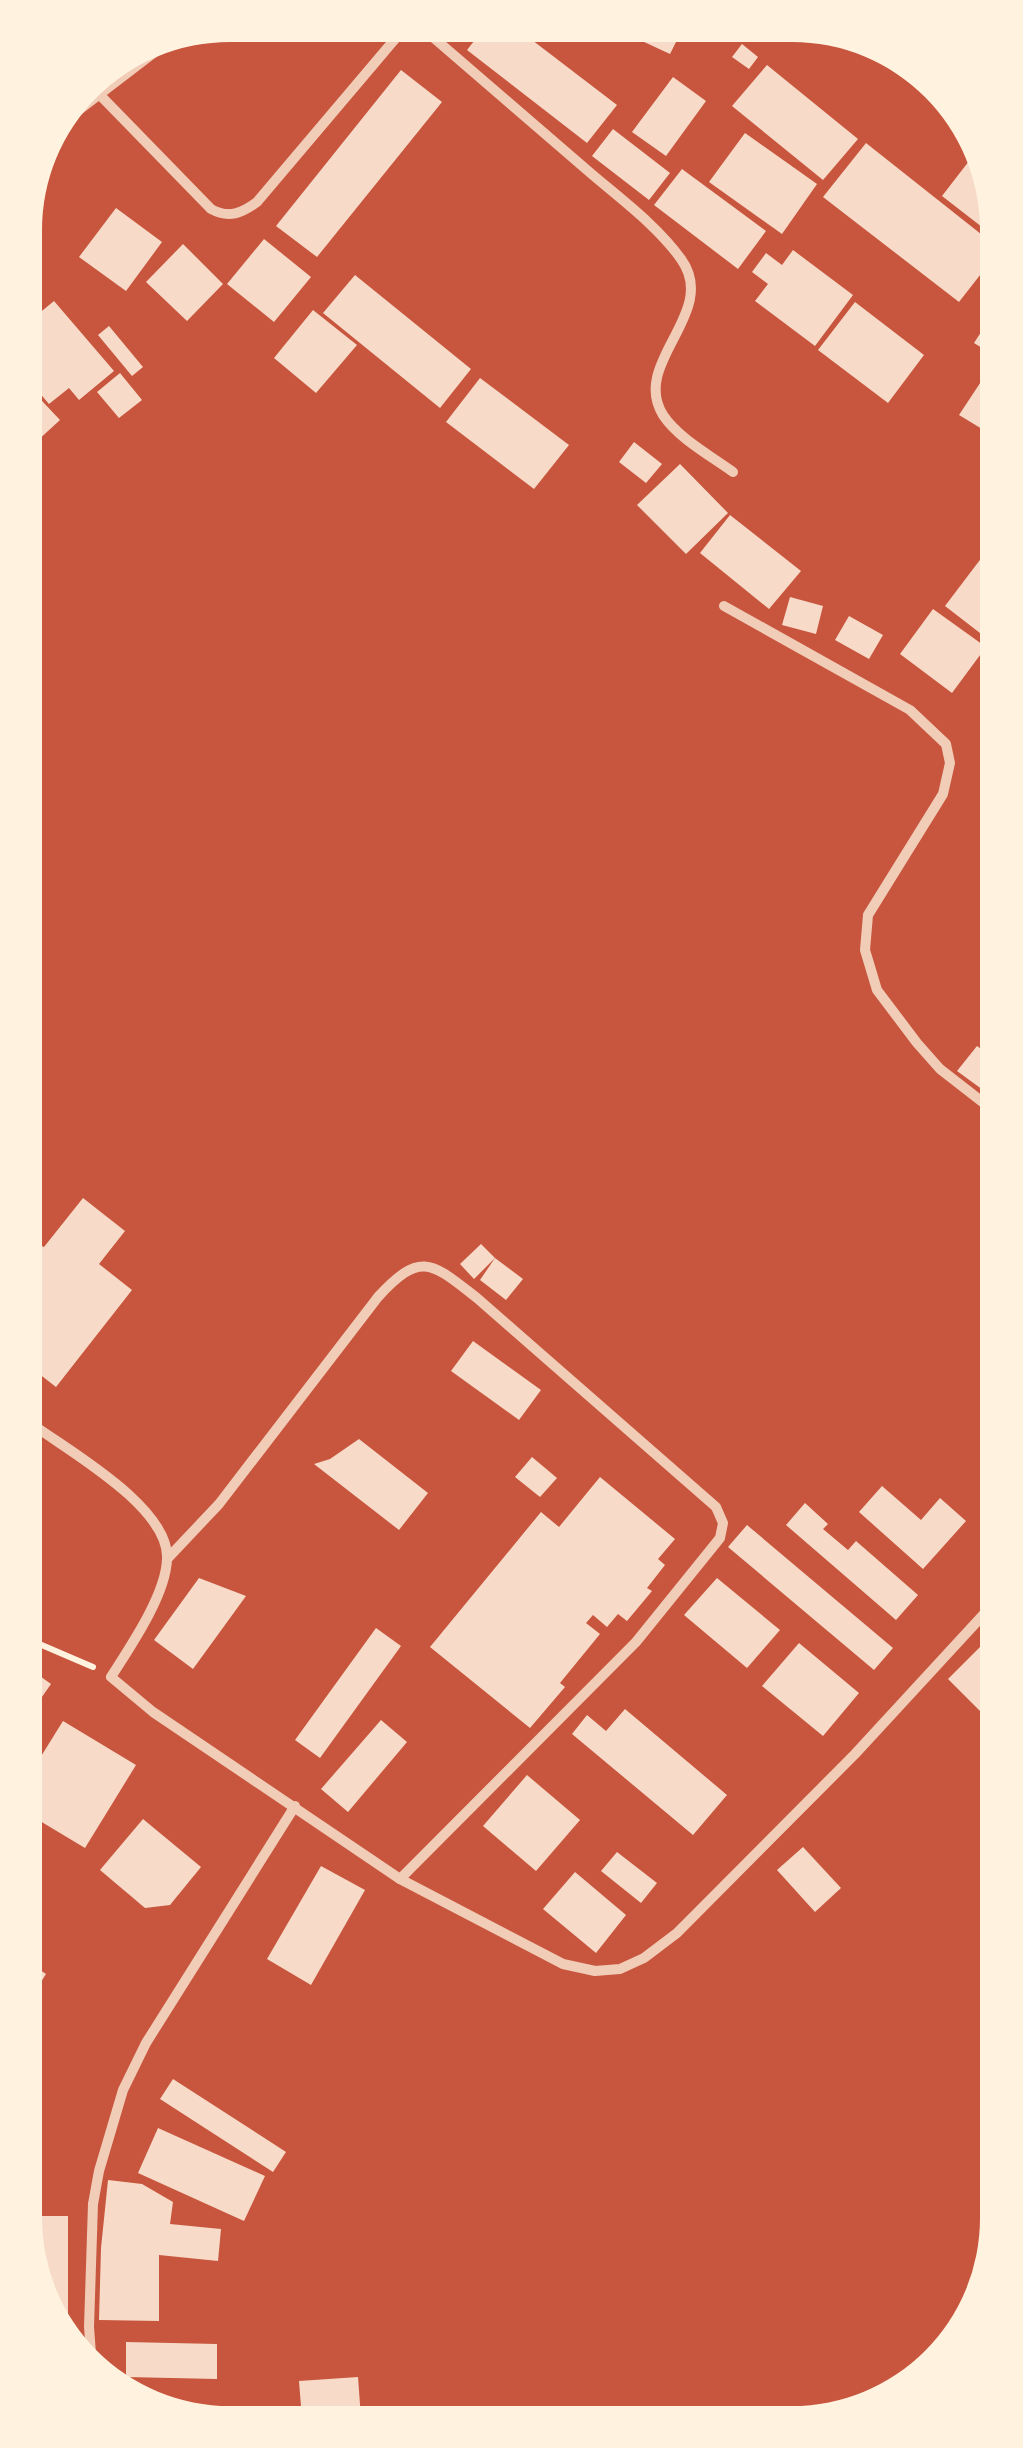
<svg xmlns="http://www.w3.org/2000/svg" width="1023" height="2448" viewBox="0 0 1023 2448" font-family="'Work Sans',sans-serif">
	<rect width="100%" height="100%" fill="#c8553d"/>
	<g fill="#f7dbc8">
		<polygon points="434,26 438,26 468,27 459,42"/>
		<polygon points="485,27 515,27 617,105 587,143 467,50"/>
		<polygon points="614,28 683,28 670,54"/>
		<polygon points="742,44 758,57 749,69 732,57"/>
		<polygon points="767,65 858,139 823,180 732,106"/>
		<polygon points="401,70 442,102 317,257 276,226"/>
		<polygon points="673,77 706,101 666,156 632,132"/>
		<polygon points="613,129 670,173 649,200 592,156"/>
		<polygon points="745,133 817,184 782,234 709,182"/>
		<polygon points="866,143 991,242 991,261 959,302 823,197"/>
		<polygon points="976,152 991,178 991,234 942,196"/>
		<polygon points="682,169 766,231 738,269 654,205"/>
		<polygon points="116,208 162,242 126,291 79,257"/>
		<polygon points="264,239 311,277 274,322 227,284"/>
		<polygon points="183,244 223,284 187,321 146,282"/>
		<polygon points="793,250 853,295 815,346 755,301 768,284 752,272 766,253 782,265"/>
		<polygon points="355,275 471,369 440,408 323,313"/>
		<polygon points="54,301 114,371 79,400 69,388 49,404 26,377 26,324"/>
		<polygon points="855,302 924,355 888,403 818,350"/>
		<polygon points="313,310 357,345 316,393 274,358"/>
		<polygon points="992,315 992,354 974,343"/>
		<polygon points="109,326 143,367 132,376 98,335"/>
		<polygon points="992,365 992,435 959,415"/>
		<polygon points="120,373 142,400 119,418 97,392"/>
		<polygon points="480,378 569,445 534,489 446,422"/>
		<polygon points="26,384 60,420 35,443 26,434"/>
		<polygon points="634,442 662,464 646,483 619,462"/>
		<polygon points="680,464 728,513 686,554 637,505"/>
		<polygon points="730,515 801,571 769,609 700,553"/>
		<polygon points="992,544 993,635 989,640 945,606"/>
		<polygon points="790,597 823,606 816,634 782,625"/>
		<polygon points="933,609 986,647 952,693 900,654"/>
		<polygon points="849,616 883,635 869,659 835,640"/>
		<polygon points="977,1046 994,1058 994,1098 957,1071"/>
		<polygon points="83,1198 125,1231 99,1264 132,1290 56,1387 29,1366 29,1247 32,1242 44,1247"/>
		<polygon points="481,1244 495,1258 474,1279 460,1264"/>
		<polygon points="495,1258 523,1279 506,1300 480,1280"/>
		<polygon points="473,1341 541,1390 519,1420 451,1371"/>
		<polygon points="359,1439 428,1493 399,1530 314,1464 330,1459"/>
		<polygon points="532,1457 557,1478 540,1497 515,1477"/>
		<polygon points="600,1477 675,1539 658,1559 665,1565 647,1588 652,1591 627,1621 618,1614 607,1627 593,1615 586,1623 600,1634 560,1683 565,1687 530,1728 430,1647 541,1512 559,1527"/>
		<polygon points="882,1486 921,1520 940,1498 966,1521 923,1569 859,1512"/>
		<polygon points="805,1503 828,1524 823,1529 848,1550 856,1541 918,1595 896,1620 786,1525"/>
		<polygon points="747,1525 893,1648 874,1670 728,1547"/>
		<polygon points="199,1578 246,1596 193,1669 154,1640"/>
		<polygon points="717,1578 780,1630 747,1668 684,1615"/>
		<polygon points="376,1628 401,1646 320,1758 295,1740"/>
		<polygon points="992,1635 996,1639 996,1697 981,1712 948,1679"/>
		<polygon points="799,1643 859,1693 823,1736 762,1686"/>
		<polygon points="30,1669 51,1684 30,1714"/>
		<polygon points="625,1709 727,1795 693,1835 572,1734 587,1715 606,1731"/>
		<polygon points="381,1720 407,1742 348,1812 321,1789"/>
		<polygon points="63,1721 136,1765 85,1848 30,1815 30,1774"/>
		<polygon points="527,1775 580,1820 536,1871 483,1826"/>
		<polygon points="143,1819 201,1867 170,1905 145,1908 100,1870"/>
		<polygon points="803,1847 841,1888 815,1912 777,1870"/>
		<polygon points="617,1852 657,1883 641,1903 601,1871"/>
		<polygon points="321,1866 365,1890 311,1985 267,1959"/>
		<polygon points="575,1872 626,1915 596,1953 543,1909"/>
		<polygon points="31,1964 46,1974 31,1998"/>
		<polygon points="173,2079 286,2152 273,2172 160,2099"/>
		<polygon points="158,2128 265,2176 244,2221 138,2173"/>
		<polygon points="108,2180 142,2184 173,2202 170,2224 221,2229 218,2261 159,2255 159,2321 99,2320 101,2248"/>
		<polygon points="32,2216 68,2216 68,2321 61,2321 32,2270"/>
		<polygon points="126,2342 217,2344 217,2379 126,2377"/>
		<polygon points="358,2377 361,2418 302,2419 299,2381"/>
	</g>
	<g fill="none" stroke-linecap="round" stroke-linejoin="round">
		<polyline stroke="#fff3e0" stroke-width="6" points="30,1640 93,1667"/>
		<g stroke="#f1ccb7" stroke-width="10">
			<path d="M 420,26 C 476,74 531,122 587,170 C 618,197 657,225 681,259 C 720,313 630,362 663,415 C 678,438 711,456 733,472"/>
			<path d="M 98,93 L 211,209 C 229,219 242,213 257,202 L 406,26"/>
			<polyline points="54,129 177,35"/>
			<polyline points="724,606 910,710 946,744 950,763 943,794 868,915 865,950 877,990 917,1043 940,1069 994,1111"/>
			<path d="M 29,1422 C 67,1450 170,1507 167,1559 C 166,1595 130,1647 111,1677 L 153,1712 L 400,1879 L 563,1964 L 595,1971 L 620,1969 L 644,1958 L 677,1933 L 855,1754 L 996,1601"/>
			<path d="M 168,1558 L 219,1504 L 378,1297 C 421,1250 432,1263 477,1298 L 716,1507 L 723,1523 L 720,1538 L 636,1642 L 400,1879"/>
			<polyline points="92,2367 89,2327 93,2204 99,2171 123,2090 146,2043 295,1806"/>
		</g>
	</g>
	<path d="M0 0H1023V2448H0ZM230 42H792A188 188 0 0 1 980 230V2218A188 188 0 0 1 792 2406H230A188 188 0 0 1 42 2218V230A188 188 0 0 1 230 42Z" fill="#fff3e0" fill-rule="evenodd"/>
</svg>
